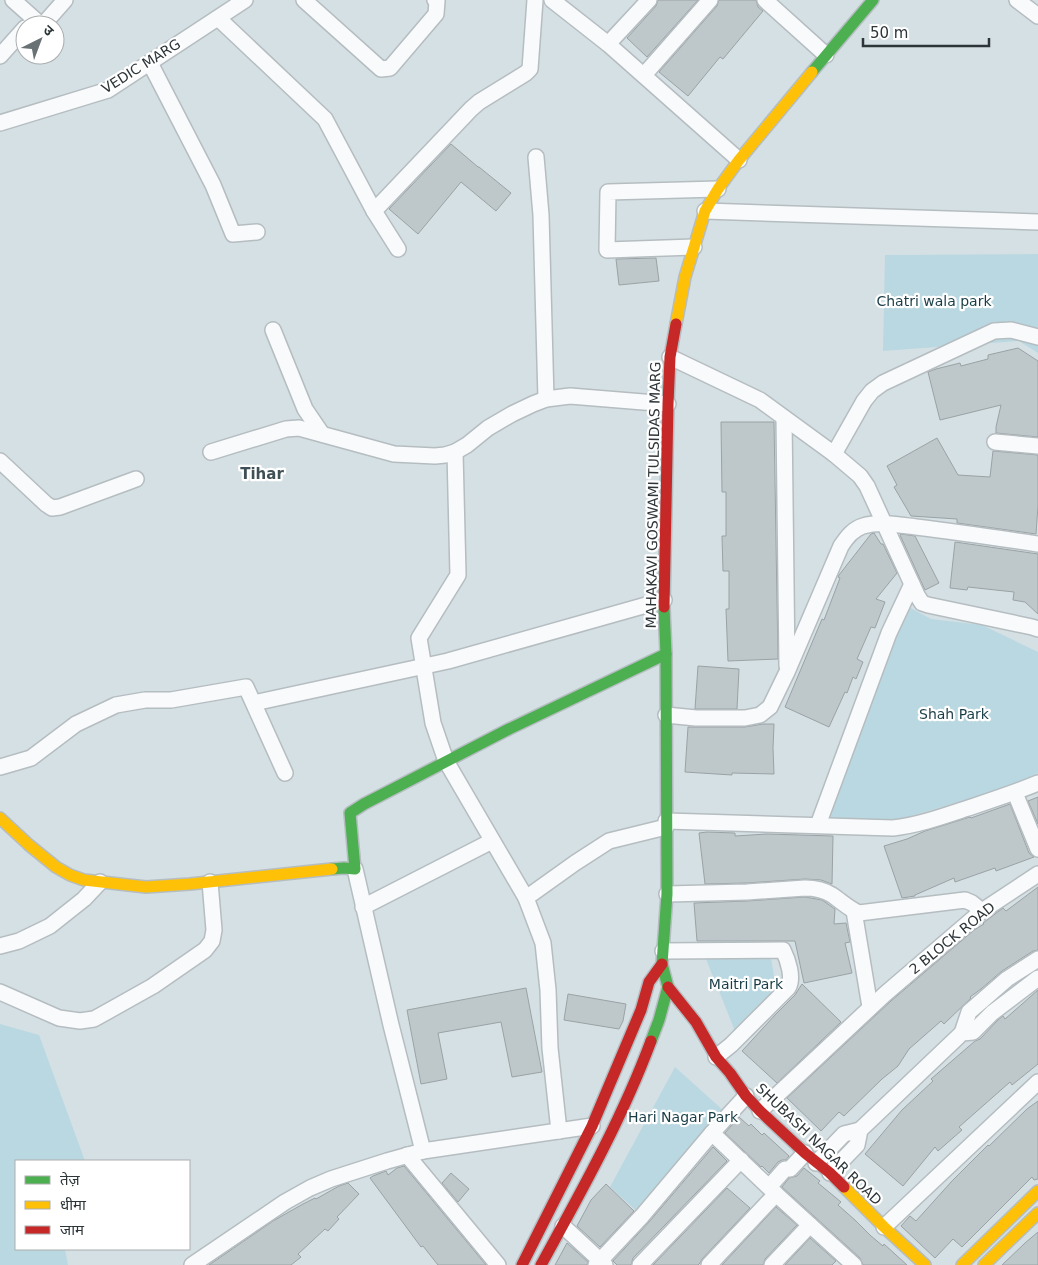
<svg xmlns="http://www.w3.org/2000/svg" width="1038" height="1265" viewBox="0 0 1038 1265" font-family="'DejaVu Sans','Noto Sans Devanagari',sans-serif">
	<rect width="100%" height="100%" fill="#d5e0e4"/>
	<g fill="#bad8e1">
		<polygon points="1038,254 1038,353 1019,341 883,351 885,255"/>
		<polygon points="907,606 931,619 982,625 1038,652 1038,773 1020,784 894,821 822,817"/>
		<polygon points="704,954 771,958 777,995 737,1036"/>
		<polygon points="0,1024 39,1035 85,1161 16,1161 16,1249 65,1249 68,1265 0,1265"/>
		<polygon points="675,1067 726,1113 642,1216 610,1187"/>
	</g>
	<g fill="#bec7ca" stroke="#9aa2a5">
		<polygon points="658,0 698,0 647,57 627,38 656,6"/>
		<polygon points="719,0 756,0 758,7 763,11 723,59 720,57 688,96 659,72 717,6"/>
		<polygon points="451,144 478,167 479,167 511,193 496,211 461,182 418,234 389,209"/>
		<polygon points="656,258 659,281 619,285 616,259"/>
		<polygon points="1018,348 1038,361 1038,437 996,433 996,427 1001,405 940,420 928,372 936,369 960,363 961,366 988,359 988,355"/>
		<polygon points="721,422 774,422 778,659 728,661 726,609 729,609 729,571 723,571 722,536 726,536 726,492 722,492"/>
		<polygon points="937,438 958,475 990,477 993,451 1038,455 1038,506 1036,534 957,523 957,519 911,516 894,487 897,485 887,466"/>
		<polygon points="874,533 881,544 883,544 897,573 876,599 885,602 875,628 871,627 857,659 863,662 856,679 853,677 847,693 845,692 829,727 785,707 822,619 824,620 840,578 838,577 839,575 871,534"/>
		<polygon points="901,534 915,536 939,583 925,590 900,535"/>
		<polygon points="955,542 1038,554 1038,614 1025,602 1013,600 1014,592 968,587 967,590 950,588"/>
		<polygon points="698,666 739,669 737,709 695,709"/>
		<polygon points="763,724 774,724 773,748 774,774 732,773 732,775 685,772 688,727 745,727"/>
		<polygon points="1038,797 1038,824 1028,801"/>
		<polygon points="1010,804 1029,853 1034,857 996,871 995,868 955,882 954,878 915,895 915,896 902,898 884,846 907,839 925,831 970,817 971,818"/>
		<polygon points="707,832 735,833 735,836 767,834 833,836 832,884 821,880 805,879 747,883 705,884 699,833"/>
		<polygon points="1038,887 1038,950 1033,951 1002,971 981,989 970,997 971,998 944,1024 941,1021 909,1049 898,1066 882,1079 844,1116 839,1112 821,1131 787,1098 891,1001 974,930 984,924 983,923 1003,908 1006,911"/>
		<polygon points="805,897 822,900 835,909 834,924 846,923 850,942 845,943 852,973 804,983 795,941 697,941 694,903 747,901"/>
		<polygon points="802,984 841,1022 777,1083 742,1051 775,1015 795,995"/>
		<polygon points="526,988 542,1072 512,1077 501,1022 438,1033 447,1079 421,1084 407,1010"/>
		<polygon points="1038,990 1038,1064 1012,1085 1010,1082 959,1127 962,1130 938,1151 935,1147 903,1186 865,1154 902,1110 933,1081 931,1079 975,1041 980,1039 998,1020 1003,1016 1005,1019"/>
		<polygon points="568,994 626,1004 623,1021 619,1029 564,1020"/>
		<polygon points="1038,1101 1038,1179 1034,1180 1032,1177 962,1247 953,1239 935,1258 901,1226 910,1216 916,1221 952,1181 988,1145 989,1146 1027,1109"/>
		<polygon points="739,1117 749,1126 751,1124 762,1135 764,1133 789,1156 786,1160 782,1160 778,1162 769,1173 762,1166 761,1167 725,1133"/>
		<polygon points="713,1147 727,1161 633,1258 631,1265 617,1265 613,1261 649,1222"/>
		<polygon points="404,1166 486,1265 438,1265 423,1246 421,1247 370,1178 373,1176 386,1171 388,1175 397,1168"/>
		<polygon points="804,1168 820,1181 818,1183 841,1202 838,1205 856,1221 871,1236 883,1246 884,1244 907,1265 863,1265 860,1258 782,1187 789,1178 797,1176"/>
		<polygon points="451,1173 469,1189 458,1202 442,1183"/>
		<polygon points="348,1183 359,1194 337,1217 339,1219 328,1231 325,1229 298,1254 301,1257 291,1265 209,1265 273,1221 303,1204 315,1198 316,1199 339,1186"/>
		<polygon points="606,1184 634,1211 600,1247 577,1226 591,1200"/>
		<polygon points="727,1188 750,1208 702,1259 700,1263 698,1265 653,1265"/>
		<polygon points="776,1207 797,1225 765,1259 763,1265 722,1265"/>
		<polygon points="1038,1232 1038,1265 1002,1265 1025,1243"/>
		<polygon points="810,1238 836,1261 832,1265 785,1265"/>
		<polygon points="567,1243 588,1262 587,1265 555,1265"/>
	</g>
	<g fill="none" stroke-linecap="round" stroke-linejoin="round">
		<g stroke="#b5bdc1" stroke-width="18">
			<g id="street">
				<polyline points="13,0 41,25"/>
				<polyline points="304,0 381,69 390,68 436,14 437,1 435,0"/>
				<polyline points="552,0 608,44 739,160"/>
				<polyline points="765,0 826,55"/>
				<polyline points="1017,0 1038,16"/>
				<polyline points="218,18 325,119 374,211 398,249"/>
				<polyline points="43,25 65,0"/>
				<polyline points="608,44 649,0"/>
				<polyline points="0,56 25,28"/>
				<polyline points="150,63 213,185 233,234 257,232"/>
				<polyline points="644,75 710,0"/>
				<polyline points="0,123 108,90 245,0"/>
				<polyline points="536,157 541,215 546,399"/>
				<polyline points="374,211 471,109 479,102 526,73 530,69 535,0"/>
				<polyline points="705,211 1038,222"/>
				<polyline points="694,247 607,250 608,192 718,189"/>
				<polyline points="273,330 305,409 322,434"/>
				<polyline points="670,357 760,400 834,454 860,476 867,486 917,595 922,603 928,605 1032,627 1038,629"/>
				<polyline points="784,418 787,666"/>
				<polyline points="995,442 1038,446"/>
				<polyline points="211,452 286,429 299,428 394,454 435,456 445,455 455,452 467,445 488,428 512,414 533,404 546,399 570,396 668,404"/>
				<polyline points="455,452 458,575 419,638 433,723 446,761 526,898 543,943 548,990 550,1048 559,1131"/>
				<polyline points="834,454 864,401 872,391 883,383 994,331 1011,330 1038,337"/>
				<polyline points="0,461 46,504 52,508 60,507 136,479"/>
				<polyline points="254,703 448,661 664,600"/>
				<path d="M 666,715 L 696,718 L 745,718 L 760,715 L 770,707 L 787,672 L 841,546 C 847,537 853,529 863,526 C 880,521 900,525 916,527 C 957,532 998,538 1038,544"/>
				<polyline points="0,767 31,758 76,724 116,705 145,700 171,700 246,687 285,773"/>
				<polyline points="1015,793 1038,849"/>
				<path d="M 666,821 L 893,828 C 918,825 941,817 965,809 C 989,801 1014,793 1038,783"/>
				<polyline points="818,825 889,633 912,584"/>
				<polyline points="355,869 391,1025 423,1151"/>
				<path d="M 667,894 L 747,892 L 805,888 C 815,888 824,890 832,895 C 841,901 849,909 859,913 L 965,900 L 972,903 L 982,911"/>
				<polyline points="526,898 575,863 609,841 666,827"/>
				<polyline points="363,907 492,841"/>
				<polyline points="854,911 870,1007"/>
				<polyline points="0,946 19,941 50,926 84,899 100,882"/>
				<path d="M 663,951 L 783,950 C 788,960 794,978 788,988 L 731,1045 L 716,1057"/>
				<polyline points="0,992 59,1018 80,1021 94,1019 112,1009 153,986 205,950 212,941 214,930 210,882"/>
				<polyline points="962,1033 969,1012 1007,979 1038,959"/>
				<polyline points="760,1111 885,994 982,911 1038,874"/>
				<polyline points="712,1133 776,1194 854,1265"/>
				<polyline points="407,1155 498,1265"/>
				<polyline points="816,1163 844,1134 860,1130"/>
				<polyline points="830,1173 857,1145 860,1130 962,1033 973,1032 992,1013 1038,978"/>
				<polyline points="769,1187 785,1169 790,1169 805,1153"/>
				<polyline points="563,1226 605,1265"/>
				<polyline points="884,1227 1038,1082"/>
				<polyline points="192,1265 285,1202 310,1188 331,1179 387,1161 423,1151 592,1126"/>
				<polyline points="596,1265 642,1216 712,1133 746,1096"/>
				<polyline points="640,1265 741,1160"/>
				<polyline points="709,1265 776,1194"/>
				<polyline points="772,1265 810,1225"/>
			</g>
		</g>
		<g stroke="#b5bdc1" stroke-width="14">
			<g id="fast">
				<polyline points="812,72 873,0"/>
				<polyline points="332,869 344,868 355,869 350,813 364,804 509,729 666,654"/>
				<polyline points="651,1041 659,1020 668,987 662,964 667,894 666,654 664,607"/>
			</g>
		</g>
		<g stroke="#b5bdc1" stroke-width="14">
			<g id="slow">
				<polyline points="676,324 685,277 705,211 718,189 739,160 812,72"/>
				<polyline points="0,818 29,845 56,867 70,875 84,880 146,887 190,884 332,869"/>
				<polyline points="844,1187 884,1227 925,1265"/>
				<polyline points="962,1265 1038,1191"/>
				<polyline points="984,1265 1038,1213"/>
			</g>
		</g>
		<g stroke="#b5bdc1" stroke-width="14">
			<g id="jam">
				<polyline points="664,607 668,404 670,357 676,324"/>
				<polyline points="668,987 696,1022 716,1057 730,1073 746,1096 760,1111 805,1153 830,1173 844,1187"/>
				<polyline points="522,1265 592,1126 641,1010 649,982 662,964"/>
				<path d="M 541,1265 C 581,1192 622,1119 651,1041"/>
			</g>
		</g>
		<use href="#street" stroke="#f9fafb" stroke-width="15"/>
		<use href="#fast" stroke="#4caf50" stroke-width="11"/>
		<use href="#slow" stroke="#ffc107" stroke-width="11"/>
		<use href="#jam" stroke="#c62828" stroke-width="11"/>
	</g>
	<g text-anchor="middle" stroke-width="4.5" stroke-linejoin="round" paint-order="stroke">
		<g font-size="14" fill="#2d3538" stroke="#fff">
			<text transform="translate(141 66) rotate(-32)" y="5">VEDIC MARG</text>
			<text transform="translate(653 495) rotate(-89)" y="5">MAHAKAVI GOSWAMI TULSIDAS MARG</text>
			<text transform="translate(952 938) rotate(-39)" y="5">2 BLOCK ROAD</text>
			<text transform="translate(819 1144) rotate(44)" y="5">SHUBASH NAGAR ROAD</text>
		</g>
		<g font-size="14" fill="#193d47" stroke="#fff">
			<text x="934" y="306">Chatri wala park</text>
			<text x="954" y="719">Shah Park</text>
			<text x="746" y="989">Maitri Park</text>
			<text x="683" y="1122">Hari Nagar Park</text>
		</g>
		<g font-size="15" font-weight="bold" fill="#3e5056" stroke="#fff">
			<text x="262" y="479">Tihar</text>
		</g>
	</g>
	<rect x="15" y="1160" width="175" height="90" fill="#ffffff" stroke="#abaeaf"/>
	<rect x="25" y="1176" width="25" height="8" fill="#4caf50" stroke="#abaeaf"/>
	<text x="60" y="1185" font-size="15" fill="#2d3538">तेज़</text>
	<rect x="25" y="1201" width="25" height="8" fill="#ffc107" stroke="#abaeaf"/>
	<text x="60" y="1210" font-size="15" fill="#2d3538">धीमा</text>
	<rect x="25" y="1226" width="25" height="8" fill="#c62828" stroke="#abaeaf"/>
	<text x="60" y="1235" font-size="15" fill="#2d3538">जाम</text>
	<g transform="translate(40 40) rotate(42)"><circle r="24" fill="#ffffff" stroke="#abaeaf"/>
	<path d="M0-4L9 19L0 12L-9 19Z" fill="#687174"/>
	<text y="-8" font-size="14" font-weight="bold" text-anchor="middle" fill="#2d3538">उ</text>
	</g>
	<path d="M863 38v8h126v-8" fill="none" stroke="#2d3538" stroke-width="2.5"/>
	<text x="870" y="38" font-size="15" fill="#2d3538" stroke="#ffffff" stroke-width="4" paint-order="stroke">50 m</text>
</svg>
